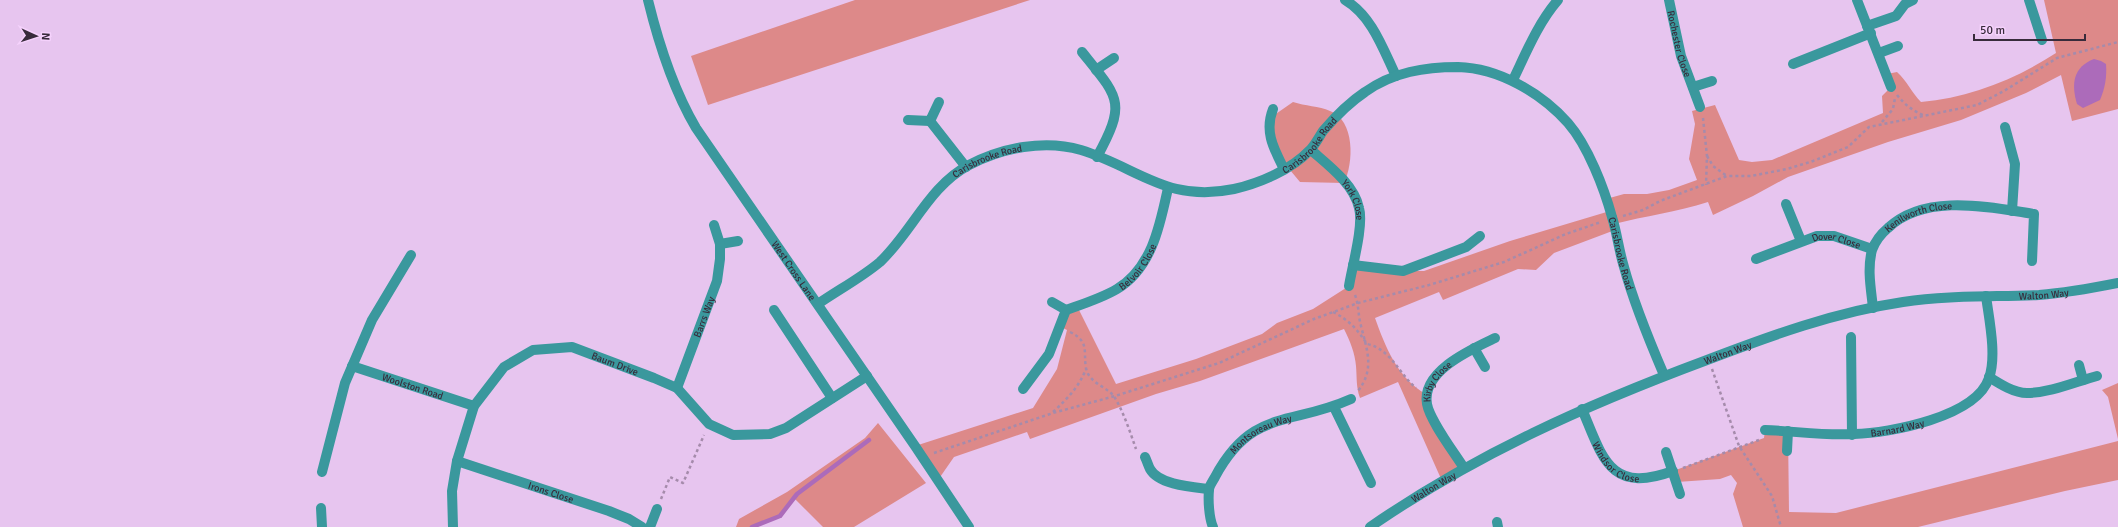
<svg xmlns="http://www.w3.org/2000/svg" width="2118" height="527" viewBox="0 0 2118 527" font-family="Signika,sans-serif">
	<rect width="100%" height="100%" fill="#e7c5ef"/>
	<g fill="#dd8989">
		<polygon points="855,0 1030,0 708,105 691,56"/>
		<path d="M 2044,0 L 2118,0 L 2118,109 L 2072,121 L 2061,75 L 2026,93 L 1961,120 L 1888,142 L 1788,177 L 1753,196 L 1713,215 L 1708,202 C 1677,212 1645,216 1614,224 L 1615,230 L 1554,253 L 1536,270 L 1518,269 L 1443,300 L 1439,292 L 1375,318 C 1385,346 1398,379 1426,394 L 1427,405 L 1464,468 L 1442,481 L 1398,382 L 1360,398 C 1356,387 1357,378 1356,366 C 1355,353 1350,341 1344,329 L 1200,381 L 1156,394 L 1030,439 L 1027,432 L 954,457 L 938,480 L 915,446 L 1033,408 L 1057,369 L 1067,330 L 1061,327 L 1066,310 L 1077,306 L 1116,384 L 1196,359 L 1262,334 L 1277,323 L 1313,309 L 1349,286 L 1353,265 L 1393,271 L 1424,271 L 1510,241 L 1610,211 L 1606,199 L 1624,194 L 1647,194 L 1669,190 L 1697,180 L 1689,159 L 1695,124 L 1692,111 L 1715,105 L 1739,160 L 1752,162 L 1772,160 L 1883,113 L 1882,96 L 1891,87 L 1887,74 L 1897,72 C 1907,81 1912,93 1921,102 C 1969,98 2016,79 2056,53 Z"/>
		<path d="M 1293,102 C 1305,106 1319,106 1330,111 C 1355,120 1354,163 1344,183 L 1300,182 L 1275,152 L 1270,118 Z"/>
		<polygon points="2118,383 2118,439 2108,397 2102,390"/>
		<polygon points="878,423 926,483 854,527 823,527 794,498 780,516 752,527 736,527 739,519 787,492 865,438"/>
		<polygon points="1765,430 1788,431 1789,512 1836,513 2118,441 2118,480 2065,491 1918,527 1743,527 1733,494 1737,483 1731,475 1720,479 1677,482 1673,471 1764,438"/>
	</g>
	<path fill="#ac6bba" d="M 2094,59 L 2101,61 L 2106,64 C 2107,77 2105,88 2100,100 L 2083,108 L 2077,104 C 2071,84 2073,67 2094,59 Z"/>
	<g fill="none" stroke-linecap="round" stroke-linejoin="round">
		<polyline stroke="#ac6bba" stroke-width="4.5" points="752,527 780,516 797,494 869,440"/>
		<g stroke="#a58bab" stroke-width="2.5" stroke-dasharray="3 3" stroke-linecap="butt">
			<path d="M 1897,95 C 1905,105 1913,111 1925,116"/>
			<polyline points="1703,118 1707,156 1706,185"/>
			<polyline points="1882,122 1893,109 1895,98"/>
			<polyline points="1707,156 1713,166 1727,176"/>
			<polyline points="1623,216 1643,210 1660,201 1727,176 1751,176 1787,169 1813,161 1848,147 1869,127 1977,105 2004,91 2057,58 2118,42"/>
			<path d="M 1355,295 C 1359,305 1358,315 1361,326 C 1367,350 1375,369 1358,391"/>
			<path d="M 1333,312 C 1349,320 1358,330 1367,344 C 1391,349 1399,374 1416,388"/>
			<path d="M 1070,332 C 1090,342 1083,351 1086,368 C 1089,384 1109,387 1115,398 C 1124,413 1130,432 1136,449"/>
			<polyline points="1712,369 1739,446 1772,496 1781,527"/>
			<path d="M 1053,412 C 1067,399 1079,387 1086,369"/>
			<polyline points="934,453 1053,413 1115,396 1219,363 1314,319 1358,303 1429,285 1504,262 1566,234 1601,222"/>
			<polyline points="1683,468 1759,440"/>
			<polyline points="661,499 670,477 683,483 704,435"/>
		</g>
		<g stroke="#3a989d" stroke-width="10">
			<path id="s1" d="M 648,0 C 659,45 673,89 696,128 L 915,446 L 969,527"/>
			<path d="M 1345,0 C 1372,16 1383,49 1396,76"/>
			<path id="s2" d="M 1669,0 L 1681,56 L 1700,107"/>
			<polyline points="1857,0 1891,87"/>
			<polyline points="2029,0 2042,40"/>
			<polyline points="1867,26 1896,16 1905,4 1913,0"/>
			<path d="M 1082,52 C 1119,98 1127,102 1097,157"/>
			<polyline points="1879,53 1898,46"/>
			<polyline points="1793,64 1871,33"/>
			<polyline points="1096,70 1114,58"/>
			<path d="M 1513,80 C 1526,53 1538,23 1558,0"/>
			<polyline points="1693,87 1712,81"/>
			<path d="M 1273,109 C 1264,132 1274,149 1284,169"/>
			<polyline points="908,120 930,121 939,102"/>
			<polyline points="930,121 966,167"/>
			<polyline points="2005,127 2015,164 2012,211"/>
			<path id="s3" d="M 1311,150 C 1328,165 1354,184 1359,208 C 1364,225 1352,267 1349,286"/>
			<polyline points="1786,204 1801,241"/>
			<polyline points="720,244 738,241"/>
			<path id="s4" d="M 1756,259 L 1817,236 L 1834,236 L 1872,249"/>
			<polyline points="1353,265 1403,271 1466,247 1480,236"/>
			<path id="s5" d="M 818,304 C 838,290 861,278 880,262 C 912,232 929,186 969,165 C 1002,148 1044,139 1081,150 C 1139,168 1167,203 1234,189 C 1260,183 1291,170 1310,150 C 1315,145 1319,137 1323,131 C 1335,117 1350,102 1365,92 C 1393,72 1425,67 1458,67 C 1499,68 1541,93 1568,123 C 1588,146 1604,188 1612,217 C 1617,233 1619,251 1624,267 C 1634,304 1649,340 1664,375"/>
			<path id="s6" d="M 1873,308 C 1871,289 1867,269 1872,250 C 1875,242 1882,233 1888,228 C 1925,193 1988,207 2034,214 L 2032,261"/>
			<polyline points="774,310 832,398"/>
			<path id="s7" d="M 1066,310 C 1083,304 1102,298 1117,289 C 1152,268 1160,225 1168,188"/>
			<polyline points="1851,337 1852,435"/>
			<polyline points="1474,348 1485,367"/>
			<polyline points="2079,365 2083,380"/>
			<path id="s8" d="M 352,366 L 474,406"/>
			<path d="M 1989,377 C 2000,384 2014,393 2027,393 C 2050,393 2075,382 2097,376"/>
			<path id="s9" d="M 677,388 L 717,281 L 720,259 L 720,244 L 714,225"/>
			<polyline points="1023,389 1049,354 1066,310 1052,302"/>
			<polyline points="1334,407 1371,483"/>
			<path id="s10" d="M 1582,409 C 1603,459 1610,494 1673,471"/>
			<path id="s11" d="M 1765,430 C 1794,431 1825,436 1854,434 C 1890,433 1976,417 1989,378 C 1997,356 1989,319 1986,296"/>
			<polyline points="1787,451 1788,431"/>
			<polyline points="1666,452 1680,494"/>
			<path d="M 1145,457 C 1147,461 1148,465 1150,469 C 1159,485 1192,487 1209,489"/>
			<path id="s12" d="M 457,461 L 609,511 L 629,519 L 642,527"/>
			<path id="s13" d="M 1464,468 C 1454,452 1430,421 1427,404 C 1421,371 1472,349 1495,338"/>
			<polyline points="322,472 345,383 372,320 411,255"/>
			<polyline points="321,508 322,527"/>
			<polyline points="1497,522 1498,527"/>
			<path id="s14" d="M 453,527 L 452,491 L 457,461 L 474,406 L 504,367 L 533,350 L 572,347 L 654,378 L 677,388 L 709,424 L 733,435 L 770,434 L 786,428 L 867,376"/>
			<polyline points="650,527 657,509"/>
			<path id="s15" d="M 1213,527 C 1209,518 1208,500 1209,490 C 1209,486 1213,481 1215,477 C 1252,408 1291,426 1351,399"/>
			<path id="s16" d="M 1370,527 C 1476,454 1586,405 1707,360 C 1770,336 1835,312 1903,302 C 1948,295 1993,297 2039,295 C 2065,293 2093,288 2118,283"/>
		</g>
	</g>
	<g text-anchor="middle" stroke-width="4" stroke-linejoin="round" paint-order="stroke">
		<g font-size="10" fill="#382b3b" stroke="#f5d2fc">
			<text dy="4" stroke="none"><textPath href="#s2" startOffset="45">Rochester Close</textPath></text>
			<text dy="4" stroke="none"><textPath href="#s5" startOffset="574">Carisbrooke Road</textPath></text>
			<text dy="4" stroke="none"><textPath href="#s5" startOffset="226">Carisbrooke Road</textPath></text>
			<text dy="4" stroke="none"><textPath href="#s3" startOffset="67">York Close</textPath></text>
			<text dy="4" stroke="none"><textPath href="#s6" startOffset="119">Kenilworth Close</textPath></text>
			<text dy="4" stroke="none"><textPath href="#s4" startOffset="85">Dover Close</textPath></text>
			<text dy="4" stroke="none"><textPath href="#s5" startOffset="1018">Carisbrooke Road</textPath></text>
			<text dy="4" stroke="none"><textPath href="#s7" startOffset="86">Belvoir Close</textPath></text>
			<text dy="4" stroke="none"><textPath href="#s1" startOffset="310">West Cross Lane</textPath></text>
			<text dy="4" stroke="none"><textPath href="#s16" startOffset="723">Walton Way</textPath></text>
			<text dy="4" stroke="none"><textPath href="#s9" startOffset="76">Barrs Way</textPath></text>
			<text dy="4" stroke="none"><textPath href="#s16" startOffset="399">Walton Way</textPath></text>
			<text dy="4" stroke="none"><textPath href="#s14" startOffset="292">Baum Drive</textPath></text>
			<text dy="4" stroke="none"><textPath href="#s13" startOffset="100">Kirby Close</textPath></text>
			<text dy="4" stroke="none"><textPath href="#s8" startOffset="64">Woolston Road</textPath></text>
			<text dy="4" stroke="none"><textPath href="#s11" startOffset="133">Barnard Way</textPath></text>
			<text dy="4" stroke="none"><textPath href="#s15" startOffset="117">Montsoreau Way</textPath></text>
			<text dy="4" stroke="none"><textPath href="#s10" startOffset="66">Windsor Close</textPath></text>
			<text dy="4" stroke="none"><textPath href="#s16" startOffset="75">Walton Way</textPath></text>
			<text dy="4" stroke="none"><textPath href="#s12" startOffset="99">Irons Close</textPath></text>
		</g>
	</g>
	<g transform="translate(36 36) rotate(93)" stroke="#f5d2fc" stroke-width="3" paint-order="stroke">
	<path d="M0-3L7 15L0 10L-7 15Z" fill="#382b3b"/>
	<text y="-6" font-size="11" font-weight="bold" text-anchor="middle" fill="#382b3b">N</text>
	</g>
	<path d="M1974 34v6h111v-6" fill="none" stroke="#382b3b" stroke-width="2"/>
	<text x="1980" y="34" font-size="12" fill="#382b3b" stroke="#f5d2fc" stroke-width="3" paint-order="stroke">50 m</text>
</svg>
